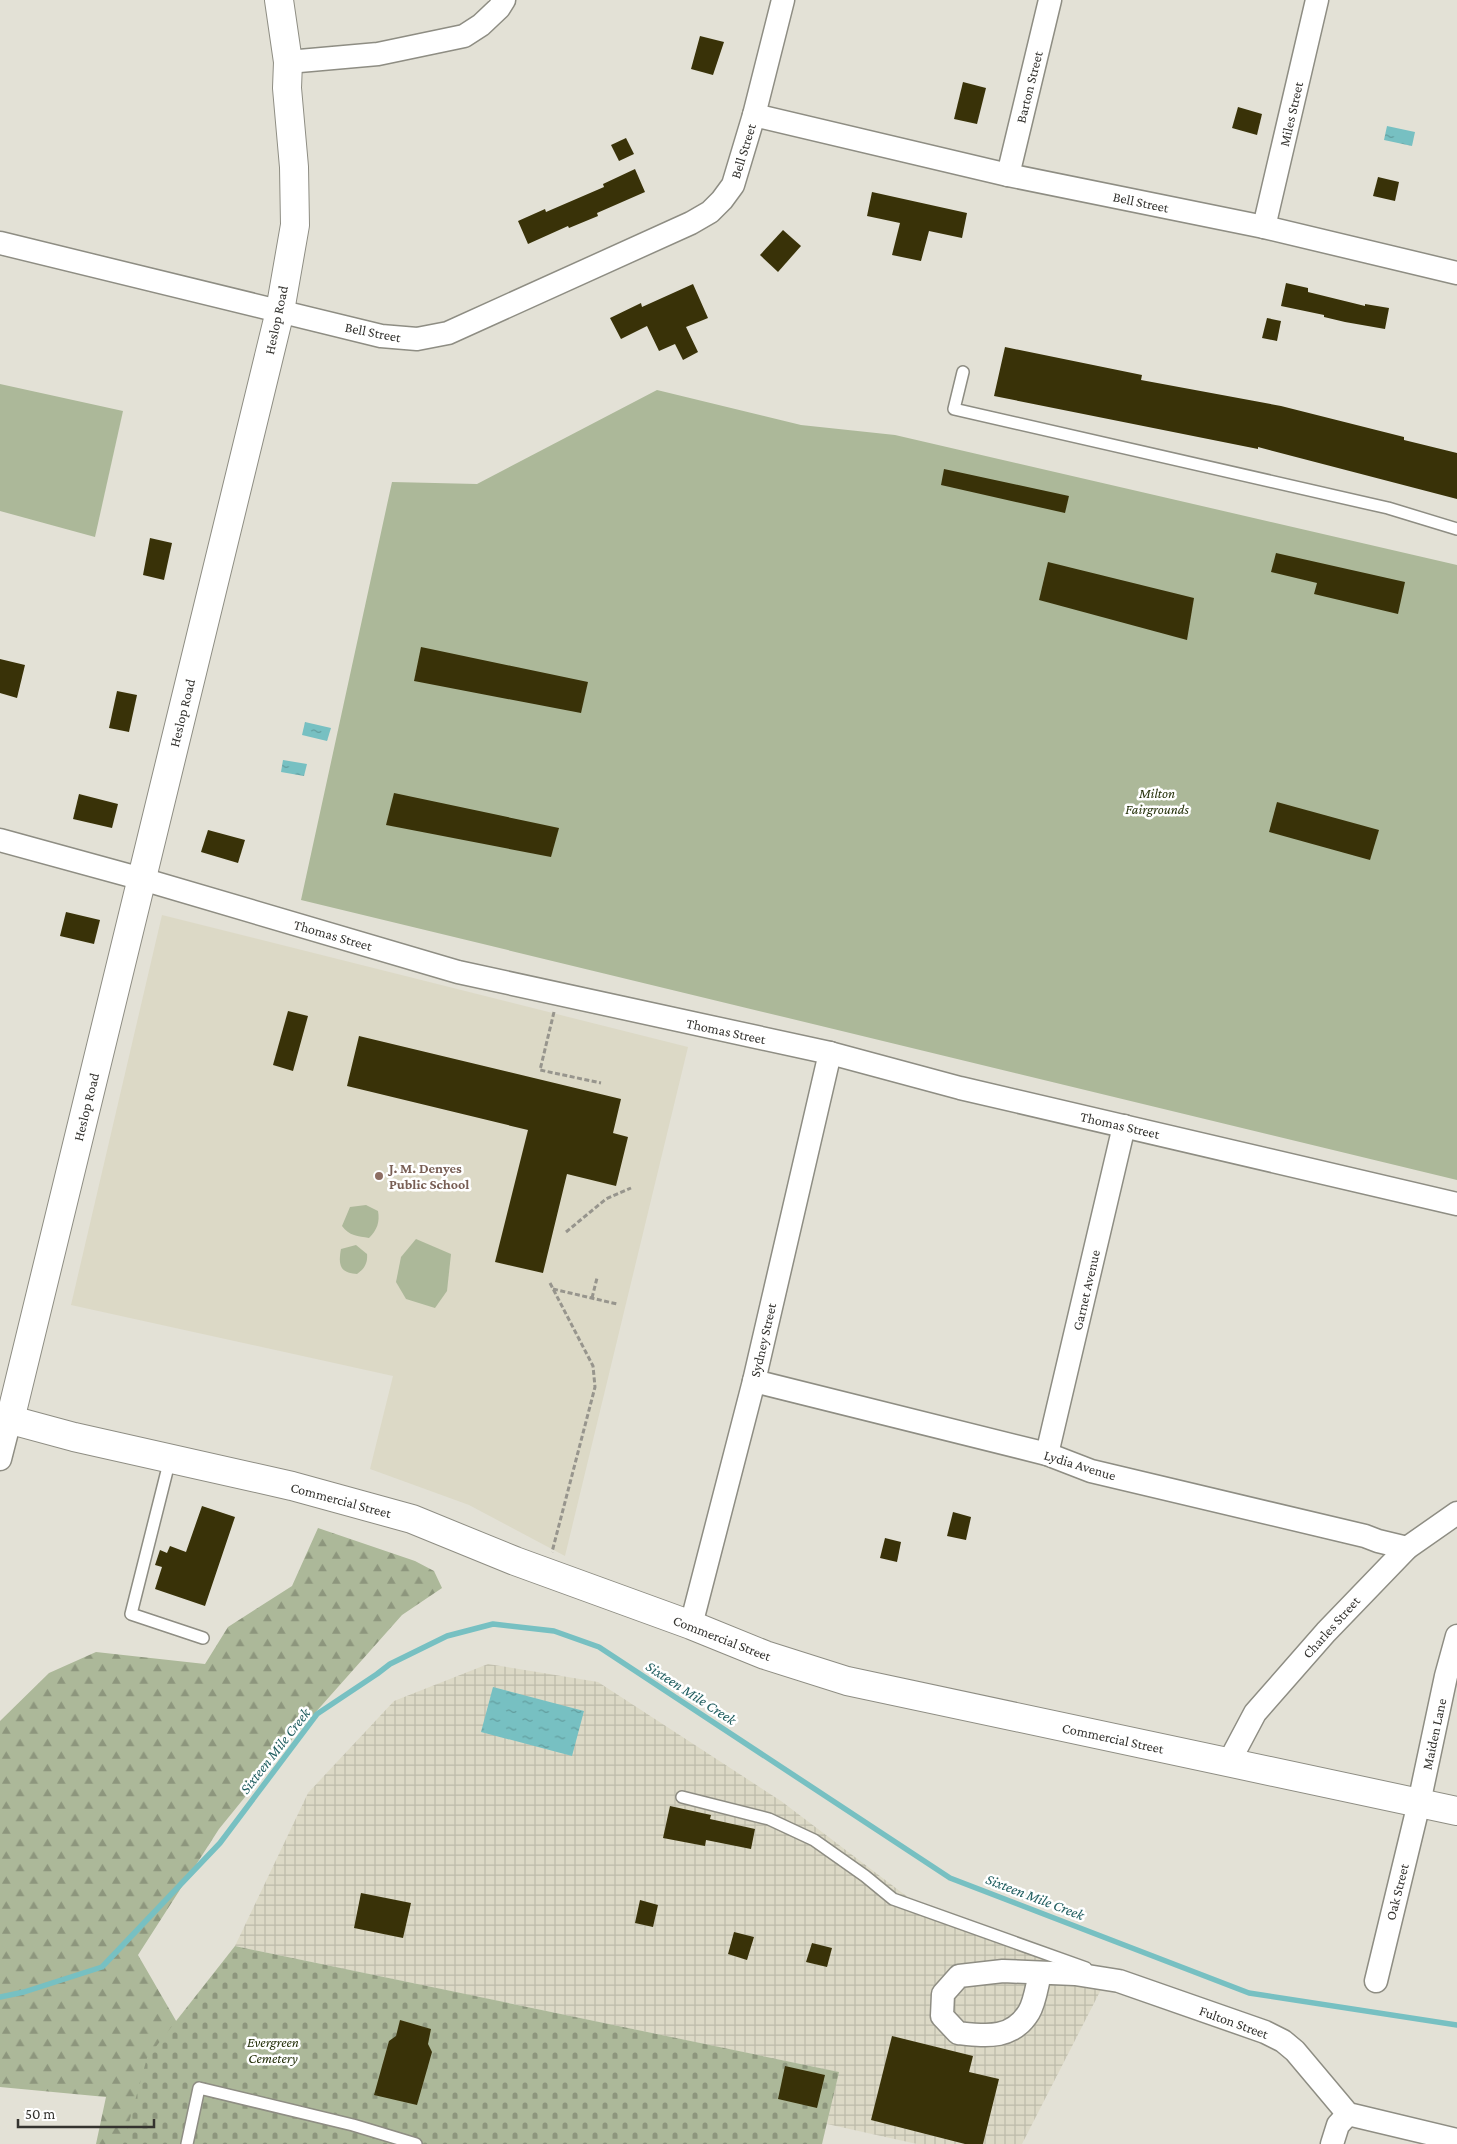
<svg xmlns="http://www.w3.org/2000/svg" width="1457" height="2144" viewBox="0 0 1457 2144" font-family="'Crimson Pro',serif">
	<defs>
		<pattern id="industrial-grid" width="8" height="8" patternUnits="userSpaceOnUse" patternTransform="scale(1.25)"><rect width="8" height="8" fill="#dcd9c6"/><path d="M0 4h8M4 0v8" fill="none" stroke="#bdbbaa"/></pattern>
		<pattern id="forest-firs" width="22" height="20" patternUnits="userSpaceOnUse" patternTransform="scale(1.25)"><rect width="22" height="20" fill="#acb899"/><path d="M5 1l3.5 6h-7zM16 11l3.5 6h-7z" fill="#8d967d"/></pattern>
		<pattern id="cemetery-stones" width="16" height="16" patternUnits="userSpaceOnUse" patternTransform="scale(1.25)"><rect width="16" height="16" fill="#acb899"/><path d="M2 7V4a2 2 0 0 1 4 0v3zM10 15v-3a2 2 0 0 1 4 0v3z" fill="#8d967d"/></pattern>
		<pattern id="water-ripples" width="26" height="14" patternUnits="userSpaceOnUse" patternTransform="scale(1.25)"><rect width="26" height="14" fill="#77c0c2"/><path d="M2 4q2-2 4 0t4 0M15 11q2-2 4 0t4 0" fill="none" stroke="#629d9e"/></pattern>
	</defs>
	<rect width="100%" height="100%" fill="#e3e1d6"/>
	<polygon fill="#dcd9c6" points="162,915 688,1047 565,1556 469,1505 370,1469 393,1376 71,1305"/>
	<polygon fill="url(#industrial-grid)" points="488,1664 598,1682 781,1801 938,1920 1111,1970 1022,2144 917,2144 827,2124 838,2072 235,1946 308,1793 394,1701"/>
	<g fill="#acb899">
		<polygon points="0,384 123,411 95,537 0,511"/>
		<polygon points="657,390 801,425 895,435 1457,565 1457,1180 301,900 392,482 477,484"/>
		<path d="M 366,1205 L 378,1211 C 380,1222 377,1230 369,1238 C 358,1236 349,1236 342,1226 L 350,1207 Z"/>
		<polygon points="416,1239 451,1254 447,1291 435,1308 406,1299 396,1282 401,1257"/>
		<path d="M 356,1245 L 367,1254 C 368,1263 364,1269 357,1274 C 340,1273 338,1265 341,1249 Z"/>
	</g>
	<polygon fill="url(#forest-firs)" points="318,1528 415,1561 434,1571 442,1588 402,1615 298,1732 219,1829 138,1955 190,2045 170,2144 96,2144 106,2097 0,2087 0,1721 49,1673 96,1652 205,1664 228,1627 292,1586"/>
	<polygon fill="url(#cemetery-stones)" points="235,1946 839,2072 822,2144 123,2144 147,2058"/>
	<g fill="url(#water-ripples)">
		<polygon points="1387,126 1415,132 1412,146 1384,140"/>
		<polygon points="305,722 331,728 327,741 302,735"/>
		<polygon points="283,760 307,764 304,776 281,772"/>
		<polygon points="493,1687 584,1711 572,1756 481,1732"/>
	</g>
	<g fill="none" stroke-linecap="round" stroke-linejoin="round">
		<polyline stroke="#77c0c2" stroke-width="5.5" points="0,1997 24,1992 102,1967 220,1843 317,1714 377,1674 390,1664 447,1636 493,1624 554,1631 599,1647 950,1878 1249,1993 1457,2025"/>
	</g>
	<g fill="#393208">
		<polygon points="700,36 724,42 713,75 691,69"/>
		<polygon points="963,82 986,88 977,124 954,119"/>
		<polygon points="1238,107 1262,114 1257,135 1232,128"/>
		<polygon points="626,138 634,154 619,161 611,145"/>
		<polygon points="635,169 645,192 597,213 598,216 569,228 568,226 528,244 518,221 545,209 546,212 604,187 603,184"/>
		<polygon points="1378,177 1399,182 1395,201 1373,196"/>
		<polygon points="872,192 967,213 962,238 929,231 921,261 892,255 900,223 867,216"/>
		<polygon points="783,230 801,246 778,272 760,255"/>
		<polygon points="1286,283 1308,288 1308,292 1365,306 1365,304 1389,308 1385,329 1345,322 1324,317 1324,315 1281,306"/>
		<polygon points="693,284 708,318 686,327 698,352 683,360 675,344 659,351 647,326 621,339 610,318 641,303 642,307"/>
		<polygon points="1267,318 1281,321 1277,341 1262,338"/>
		<polygon points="1005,347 1142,375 1141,380 1281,406 1404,437 1404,440 1457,453 1457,499 1258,447 1258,449 994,396"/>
		<polygon points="944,469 1069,496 1065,513 941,485"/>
		<polygon points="150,538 172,543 164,580 143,575"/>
		<polygon points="1276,553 1405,582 1398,614 1314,594 1317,583 1271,572"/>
		<polygon points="1048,562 1194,598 1187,640 1039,600"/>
		<polygon points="421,647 588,682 581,713 414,681"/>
		<polygon points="0,659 25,665 17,698 0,693"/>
		<polygon points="117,691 137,695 129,732 109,728"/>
		<polygon points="394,793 559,828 551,857 386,825"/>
		<polygon points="79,794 118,804 112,828 73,819"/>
		<polygon points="1277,802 1379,830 1370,860 1269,832"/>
		<polygon points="208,830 245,840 238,863 201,852"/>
		<polygon points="66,912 100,920 94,944 60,936"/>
		<polygon points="288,1011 308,1016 293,1071 273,1065"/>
		<polygon points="359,1036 621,1099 613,1133 628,1137 616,1186 567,1174 543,1273 495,1262 528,1130 347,1086"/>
		<polygon points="202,1506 235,1517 205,1606 155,1589 162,1567 155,1565 160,1550 167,1553 170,1546 186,1552"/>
		<polygon points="953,1512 971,1517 966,1540 947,1536"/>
		<polygon points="885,1538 901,1542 897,1562 880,1558"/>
		<polygon points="670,1806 711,1815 710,1819 755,1829 751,1849 706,1840 705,1846 663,1838"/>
		<polygon points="361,1893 411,1903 403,1938 354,1928"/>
		<polygon points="640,1900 658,1905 653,1927 635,1923"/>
		<polygon points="734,1932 754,1937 747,1960 728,1954"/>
		<polygon points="812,1943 832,1948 827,1967 806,1962"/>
		<polygon points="400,2020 431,2029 428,2044 432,2052 417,2105 374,2095 389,2041 396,2036"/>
		<polygon points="892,2036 973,2056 969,2072 999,2079 983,2144 965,2144 871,2120"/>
		<polygon points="785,2066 825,2075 817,2108 778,2099"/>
	</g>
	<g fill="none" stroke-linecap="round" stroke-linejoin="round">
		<g stroke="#8e8d83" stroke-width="14">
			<g id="lane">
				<polyline points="963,372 954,409 1388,508 1457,529"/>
				<polyline points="170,1459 131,1614 203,1638"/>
				<polyline points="682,1797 769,1819 814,1840 865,1876 893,1899 1086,1968"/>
				<polyline points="187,2144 199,2088 353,2125 416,2144"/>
			</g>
		</g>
		<g stroke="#8e8d83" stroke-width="25">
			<g id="street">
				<polyline points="288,62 378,54 464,36 481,25 499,8 504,0"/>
				<polyline points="754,115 1008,175 1264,227 1457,273"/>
				<polyline points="1008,175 1050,0"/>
				<polyline points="1264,227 1317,0"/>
				<polyline points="0,243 381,336 417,339 448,333 691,223 710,212 722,200 733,185 754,115 783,0"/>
				<polyline points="0,840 142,879 458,972 830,1053 960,1088 1457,1204"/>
				<polyline points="754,1381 1047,1454 1091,1471 1365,1536 1378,1541 1407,1548"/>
				<polyline points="1047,1454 1124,1126"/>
				<polyline points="0,1459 10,1420"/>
				<polyline points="691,1625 754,1381 830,1053"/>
				<polyline points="1229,1762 1255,1713 1326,1632 1407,1548 1457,1513"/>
				<path d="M 1040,1974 C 1037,1985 1035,2002 1029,2012 C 1012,2040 986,2036 958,2033 L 942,2016 L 943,1994 L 959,1976 L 1003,1971 L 1075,1974 L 1119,1981 L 1265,2032 L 1283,2041 L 1295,2051 L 1348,2114 L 1457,2140"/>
				<polyline points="1376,1981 1419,1803 1446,1676 1457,1636"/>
				<polyline points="1332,2144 1338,2125 1348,2114"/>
			</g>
		</g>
		<g stroke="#8e8d83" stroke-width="30">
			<g id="secondary">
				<polyline points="0,1417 74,1437 292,1486 412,1519 515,1561 691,1625 765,1655 847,1681 1457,1811"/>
				<polyline points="10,1420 280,311 295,225 294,167 287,88 288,62 279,0"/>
			</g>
		</g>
		<g stroke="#97958d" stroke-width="3" stroke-dasharray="5 2.5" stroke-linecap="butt">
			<polyline points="554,1012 540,1070 601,1083"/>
			<polyline points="566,1232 606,1199 631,1188"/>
			<polyline points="550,1283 593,1366 595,1387 552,1552"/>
			<polyline points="553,1289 617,1304"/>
			<polyline points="592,1298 597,1278"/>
		</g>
		<use href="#lane" stroke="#fff" stroke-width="11"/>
		<use href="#street" stroke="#fff" stroke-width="22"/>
		<use href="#secondary" stroke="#fff" stroke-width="28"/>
	</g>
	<circle fill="#8d6e63" stroke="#fff" stroke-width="2" cx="379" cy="1176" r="5"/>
	<g text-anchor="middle" stroke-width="5" stroke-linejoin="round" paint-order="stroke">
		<g font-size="14" fill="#34332f" stroke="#fff">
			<text transform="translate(1029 87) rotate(-76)" y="5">Barton Street</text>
			<text transform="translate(1291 114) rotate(-77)" y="5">Miles Street</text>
			<text transform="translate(743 151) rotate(-73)" y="5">Bell Street</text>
			<text transform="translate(1141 202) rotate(12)" y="5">Bell Street</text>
			<text transform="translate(276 320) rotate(-78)" y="5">Heslop Road</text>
			<text transform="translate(373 332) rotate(11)" y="5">Bell Street</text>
			<text transform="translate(182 713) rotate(-76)" y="5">Heslop Road</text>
			<text transform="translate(333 935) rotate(16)" y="5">Thomas Street</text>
			<text transform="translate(726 1031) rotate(12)" y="5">Thomas Street</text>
			<text transform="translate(86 1107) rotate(-76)" y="5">Heslop Road</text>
			<text transform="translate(1120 1125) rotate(13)" y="5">Thomas Street</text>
			<text transform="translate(1086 1290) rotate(-77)" y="5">Garnet Avenue</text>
			<text transform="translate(763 1340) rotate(-77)" y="5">Sydney Street</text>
			<text transform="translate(1080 1465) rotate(17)" y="5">Lydia Avenue</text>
			<text transform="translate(341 1500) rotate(15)" y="5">Commercial Street</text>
			<text transform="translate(1331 1627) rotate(-48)" y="5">Charles Street</text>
			<text transform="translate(722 1638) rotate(21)" y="5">Commercial Street</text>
			<text transform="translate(1434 1734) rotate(-78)" y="5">Maiden Lane</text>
			<text transform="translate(1113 1738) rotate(12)" y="5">Commercial Street</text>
			<text transform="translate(1397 1892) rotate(-76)" y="5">Oak Street</text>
			<text transform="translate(1234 2022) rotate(20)" y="5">Fulton Street</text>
		</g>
		<g font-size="14" font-style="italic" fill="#243009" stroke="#fff">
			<text x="1157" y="798">Milton<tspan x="1157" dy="16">Fairgrounds</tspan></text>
			<text x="273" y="2047">Evergreen<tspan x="273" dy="16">Cemetery</tspan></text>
		</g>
		<g font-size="14" font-weight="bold" fill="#785e54" stroke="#fff" text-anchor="start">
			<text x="389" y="1173">J. M. Denyes<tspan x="389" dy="16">Public School</tspan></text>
		</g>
		<g font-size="15" font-style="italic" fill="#215e60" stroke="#fff">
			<text transform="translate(691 1693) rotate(33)" y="5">Sixteen Mile Creek</text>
			<text transform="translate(275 1751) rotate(-52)" y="5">Sixteen Mile Creek</text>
			<text transform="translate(1035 1897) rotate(21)" y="5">Sixteen Mile Creek</text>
		</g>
	</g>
	<path d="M18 2119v8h136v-8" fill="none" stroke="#34332f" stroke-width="2.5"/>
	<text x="25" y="2119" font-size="15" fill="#34332f" stroke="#ffffff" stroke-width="4" paint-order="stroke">50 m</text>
</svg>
